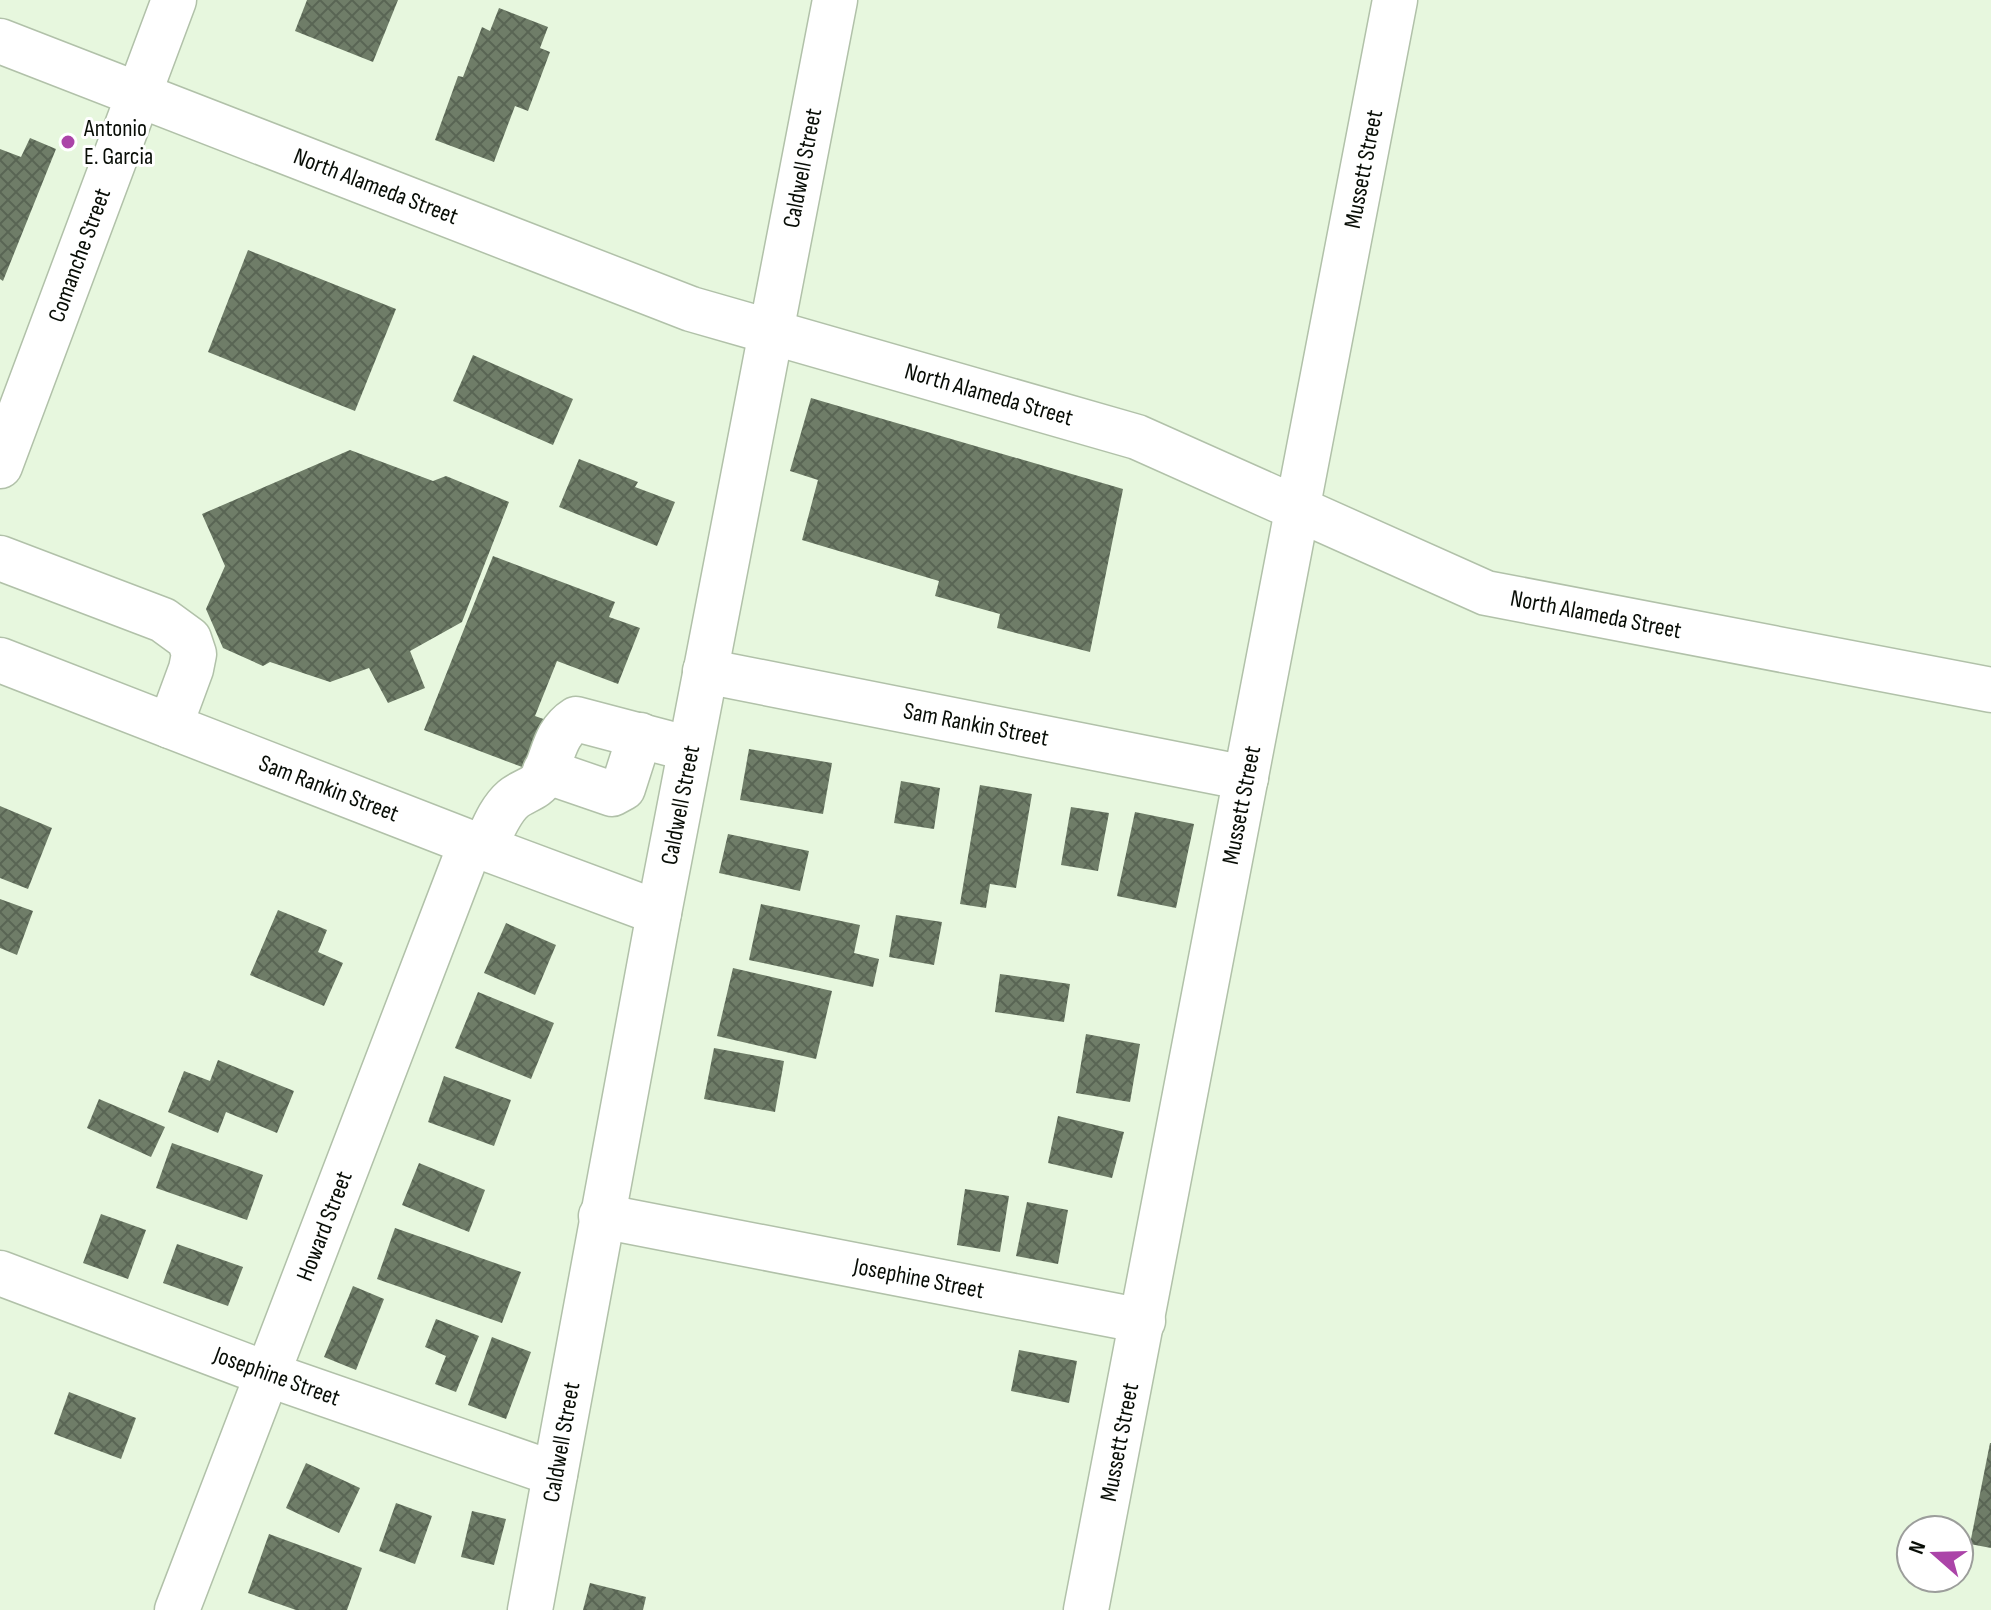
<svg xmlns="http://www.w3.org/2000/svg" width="1991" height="1610" viewBox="0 0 1991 1610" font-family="'Sofia Sans Condensed',sans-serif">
	<defs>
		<pattern id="building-cross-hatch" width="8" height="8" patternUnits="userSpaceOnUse" patternTransform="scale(2)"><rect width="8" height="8" fill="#6f7d68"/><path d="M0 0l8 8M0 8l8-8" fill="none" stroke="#596554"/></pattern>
	</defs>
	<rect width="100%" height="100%" fill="#e7f7de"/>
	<g fill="url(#building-cross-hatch)">
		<polygon points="307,0 398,0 373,62 295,31"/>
		<polygon points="499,8 548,27 540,48 550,52 528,111 515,106 494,162 435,140 458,76 463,77 482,27 490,31"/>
		<polygon points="30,138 56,149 3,281 0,279 0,149 21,157"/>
		<polygon points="248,250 396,309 355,411 208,352"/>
		<polygon points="473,355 573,399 553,445 453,401"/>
		<polygon points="811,398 1123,489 1090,652 997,628 1000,614 935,596 939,581 802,540 818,480 790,471"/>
		<polygon points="350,450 433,481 446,476 509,502 462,622 410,651 425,688 388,703 369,668 330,682 270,662 263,666 223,648 206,609 225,566 202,514"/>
		<polygon points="579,459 638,482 635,487 675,502 657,546 559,507"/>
		<polygon points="493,556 615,602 609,617 640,628 618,684 557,661 535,716 549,721 530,770 424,730"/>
		<polygon points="749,749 832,763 823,814 740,800"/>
		<polygon points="901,781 940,788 934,829 894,823"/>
		<polygon points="980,785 1032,794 1016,888 990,884 986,908 960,904"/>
		<polygon points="0,806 52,828 28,889 0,878"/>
		<polygon points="1071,807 1109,813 1098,871 1061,865"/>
		<polygon points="1135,812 1194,824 1176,908 1117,896"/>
		<polygon points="728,834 809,851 800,891 719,873"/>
		<polygon points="0,899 33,911 17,955 0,948"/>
		<polygon points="761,904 860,925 854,953 879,959 873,987 749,960"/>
		<polygon points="278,910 327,930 318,952 343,963 324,1006 250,975"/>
		<polygon points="896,915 942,922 934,965 889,957"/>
		<polygon points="506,923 556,945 535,995 484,973"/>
		<polygon points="733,968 832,991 816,1059 717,1036"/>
		<polygon points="1000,974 1070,984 1064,1022 995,1012"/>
		<polygon points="478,992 554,1023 531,1079 455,1048"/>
		<polygon points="1086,1034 1140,1044 1130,1102 1076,1093"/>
		<polygon points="714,1048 784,1061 775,1112 704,1099"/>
		<polygon points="218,1060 294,1091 277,1133 226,1112 218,1133 168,1112 184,1071 210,1081"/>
		<polygon points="444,1076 511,1100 494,1146 428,1122"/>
		<polygon points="99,1099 165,1127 151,1157 87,1128"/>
		<polygon points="1058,1116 1124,1132 1112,1178 1048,1163"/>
		<polygon points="172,1143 263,1175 247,1220 156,1188"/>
		<polygon points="419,1163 485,1190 469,1232 402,1205"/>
		<polygon points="965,1189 1009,1196 1000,1252 957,1245"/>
		<polygon points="1027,1202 1068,1210 1058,1264 1016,1256"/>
		<polygon points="101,1214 146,1230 128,1279 83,1263"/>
		<polygon points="395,1228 521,1272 502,1323 377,1279"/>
		<polygon points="177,1244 243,1267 228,1306 163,1283"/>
		<polygon points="353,1286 384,1299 356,1370 324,1357"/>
		<polygon points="436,1319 479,1336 456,1392 435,1384 446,1356 425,1347"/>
		<polygon points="492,1337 531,1352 506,1419 468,1405"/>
		<polygon points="1019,1350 1077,1361 1069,1403 1011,1391"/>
		<polygon points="69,1392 136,1418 121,1459 54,1434"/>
		<polygon points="1990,1443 1991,1443 1991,1548 1970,1544"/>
		<polygon points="306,1463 360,1488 339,1533 286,1508"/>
		<polygon points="396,1503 432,1516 415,1564 379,1551"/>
		<polygon points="472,1511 506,1519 494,1565 461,1557"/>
		<polygon points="269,1534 362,1568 347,1610 296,1610 248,1593"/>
		<polygon points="590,1583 646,1597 643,1610 583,1610"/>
	</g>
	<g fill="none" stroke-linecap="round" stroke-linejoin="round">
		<g stroke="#b1c1a9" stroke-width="47">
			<g id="minor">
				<polyline points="0,41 691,309 1137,437 1486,593 1991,690"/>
				<polyline points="0,466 174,0"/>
				<polyline points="0,558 163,620 189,639 194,654 191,669 170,726"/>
				<polyline points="0,660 471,843 659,913"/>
				<polyline points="705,671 1246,778"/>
				<polyline points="545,771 612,794 623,788 640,735"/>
				<path d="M 484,848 C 492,832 499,811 513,799 C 522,791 537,789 543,777 C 554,756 554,733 576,719 L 690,749"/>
				<polyline points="601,1216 1143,1321"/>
				<polyline points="0,1273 267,1374 555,1474"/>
				<polyline points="177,1610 471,843"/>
				<polyline points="530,1610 659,913 835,0"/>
				<polyline points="1086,1610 1395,0"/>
			</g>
		</g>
		<use href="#minor" stroke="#fff" stroke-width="44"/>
	</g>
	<circle fill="#ab44a8" stroke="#fff" stroke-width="3" cx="68" cy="142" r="8"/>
	<g text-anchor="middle" stroke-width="6" stroke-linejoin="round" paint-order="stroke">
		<g font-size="24" fill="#080d06" stroke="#fff" text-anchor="start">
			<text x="84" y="136">Antonio<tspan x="84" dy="28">E. Garcia</tspan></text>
		</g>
		<g font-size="24" fill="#080d06" stroke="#fff">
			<text transform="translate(802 168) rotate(-79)" y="8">Caldwell Street</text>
			<text transform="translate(1363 169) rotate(-79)" y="8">Mussett Street</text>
			<text transform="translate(376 186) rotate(21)" y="8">North Alameda Street</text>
			<text transform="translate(79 255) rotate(-70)" y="8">Comanche Street</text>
			<text transform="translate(989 394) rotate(16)" y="8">North Alameda Street</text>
			<text transform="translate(1596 614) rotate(11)" y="8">North Alameda Street</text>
			<text transform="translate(976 724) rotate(11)" y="8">Sam Rankin Street</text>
			<text transform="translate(329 788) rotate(21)" y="8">Sam Rankin Street</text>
			<text transform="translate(680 805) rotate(-79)" y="8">Caldwell Street</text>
			<text transform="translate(1241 805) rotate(-79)" y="8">Mussett Street</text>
			<text transform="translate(324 1226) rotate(-69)" y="8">Howard Street</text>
			<text transform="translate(919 1278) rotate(11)" y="8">Josephine Street</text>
			<text transform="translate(277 1376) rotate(20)" y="8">Josephine Street</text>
			<text transform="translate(561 1442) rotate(-80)" y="8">Caldwell Street</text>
			<text transform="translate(1119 1442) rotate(-79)" y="8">Mussett Street</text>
		</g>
	</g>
	<g transform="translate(1935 1554) rotate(290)"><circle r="38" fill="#ffffff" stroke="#9c9e9b" stroke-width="2"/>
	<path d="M0-6L14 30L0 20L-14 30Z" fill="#ab44a8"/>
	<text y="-12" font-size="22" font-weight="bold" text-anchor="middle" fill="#080d06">N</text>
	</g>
</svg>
